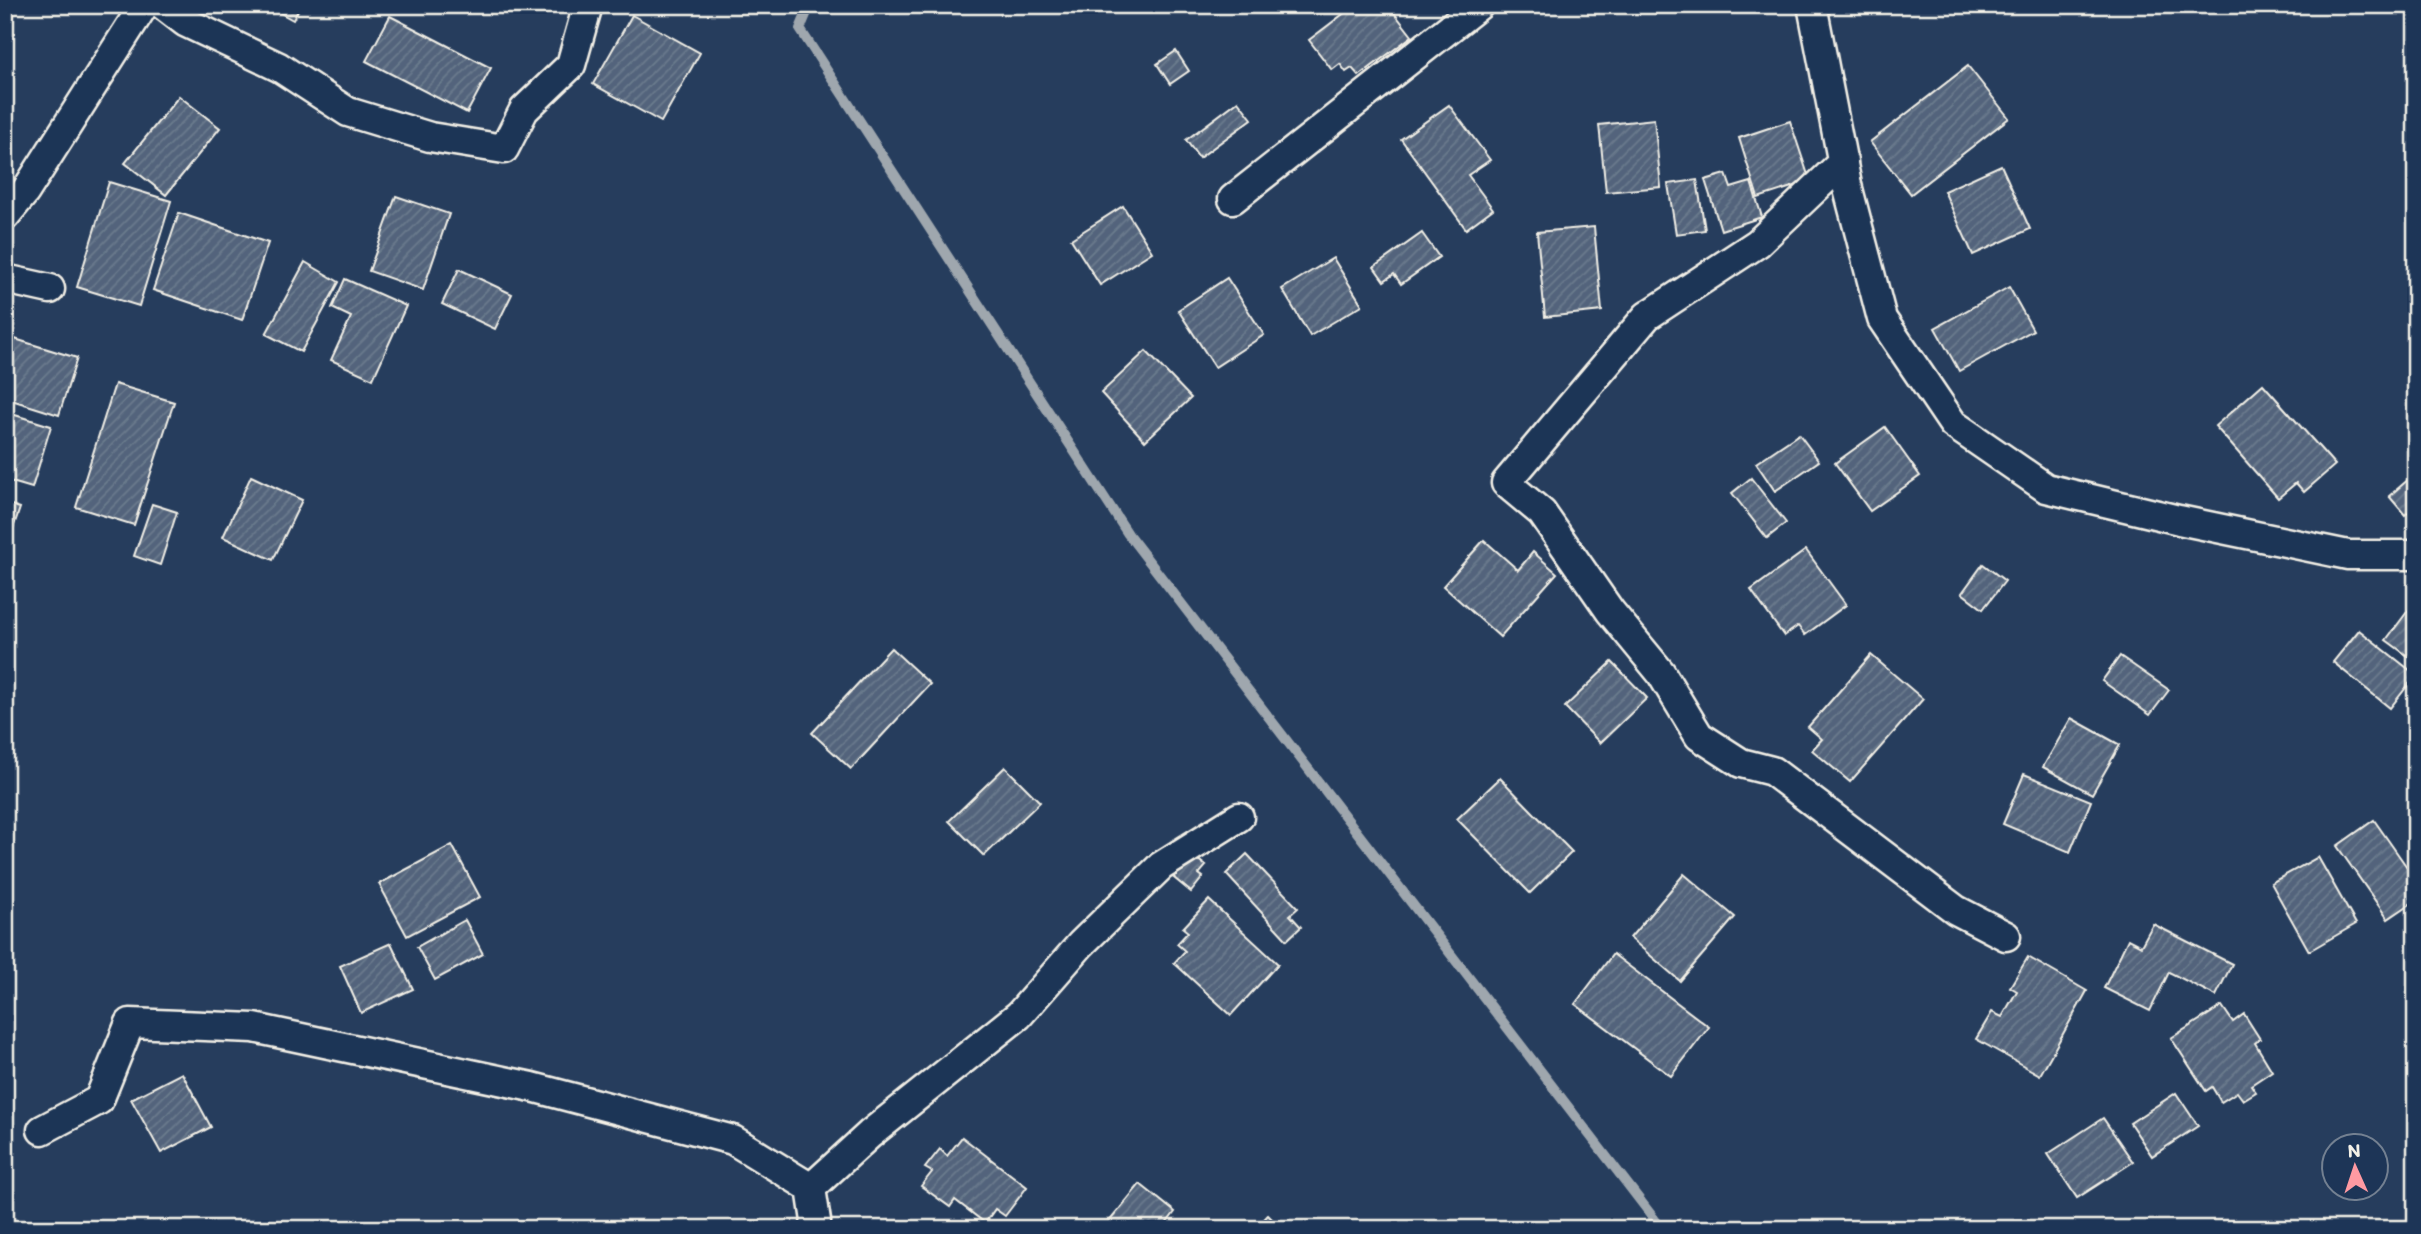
<svg xmlns="http://www.w3.org/2000/svg" width="2421" height="1234" viewBox="0 0 2421 1234" font-family="Itim,sans-serif">
	<defs>
		<pattern id="building-hatch" width="6" height="6" patternUnits="userSpaceOnUse" patternTransform="scale(1.75)"><rect width="6" height="6" fill="#52647b"/><path d="M-1 1l2-2M0 6l6-6M5 7l2-2" fill="none" stroke="#6c7b8e"/></pattern>
	</defs>
	<rect width="100%" height="100%" fill="#263d5d"/>
	<filter id="ink" filterUnits="userSpaceOnUse"><feTurbulence type="fractalNoise" baseFrequency=".0143" numOctaves="2"/><feDisplacementMap in="SourceGraphic" scale="14" xChannelSelector="R" yChannelSelector="G"/><feConvolveMatrix kernelMatrix="1 2 1 2 8 2 1 2 1" color-interpolation-filters="sRGB"/></filter>
	<g filter="url(#ink)">
		<g fill="none" stroke-linecap="round" stroke-linejoin="round">
			<polyline stroke="#9fa7ae" stroke-width="10" points="810,5 800,29 1128,534 1662,1229"/>
		</g>
		<g fill="url(#building-hatch)" stroke="#f4f1e8" stroke-width="2">
			<polygon points="266,5 301,5 293,20"/>
			<polygon points="1355,5 1388,5 1412,36 1359,76 1352,68 1346,72 1340,64 1332,70 1309,40"/>
			<polygon points="632,15 700,53 661,122 593,84"/>
			<polygon points="390,16 491,68 467,113 366,61"/>
			<polygon points="1176,51 1189,71 1170,84 1157,64"/>
			<polygon points="1968,66 2009,118 1911,194 1870,142"/>
			<polygon points="179,96 220,128 166,195 125,163"/>
			<polygon points="1238,101 1252,119 1199,158 1186,140"/>
			<polygon points="1449,105 1490,160 1468,175 1493,209 1466,229 1401,139"/>
			<polygon points="1654,119 1661,187 1606,192 1599,125"/>
			<polygon points="1790,121 1810,181 1758,198 1739,138"/>
			<polygon points="2001,165 2030,229 1973,255 1944,191"/>
			<polygon points="1726,174 1731,188 1751,182 1762,217 1721,230 1705,180"/>
			<polygon points="1697,180 1705,230 1676,234 1668,184"/>
			<polygon points="109,182 171,201 139,306 77,287"/>
			<polygon points="396,196 449,214 423,290 369,271"/>
			<polygon points="1123,206 1152,252 1100,285 1071,239"/>
			<polygon points="179,213 268,243 242,320 153,290"/>
			<polygon points="1594,227 1602,311 1545,317 1537,232"/>
			<polygon points="1422,233 1439,257 1401,284 1394,274 1384,281 1374,267"/>
			<polygon points="1333,258 1362,305 1310,336 1282,289"/>
			<polygon points="305,262 339,282 301,352 266,334"/>
			<polygon points="459,269 512,294 495,329 442,304"/>
			<polygon points="1227,278 1264,335 1215,367 1178,310"/>
			<polygon points="345,279 406,306 373,379 331,360 351,317 332,308"/>
			<polygon points="2009,287 2033,330 1959,371 1935,328"/>
			<polygon points="5,336 77,358 59,415 5,398"/>
			<polygon points="1146,351 1191,398 1145,441 1101,393"/>
			<polygon points="115,384 174,402 134,525 76,507"/>
			<polygon points="2263,384 2335,465 2304,492 2296,483 2278,498 2215,426"/>
			<polygon points="5,412 51,426 32,488 5,480"/>
			<polygon points="1885,427 1920,476 1870,511 1835,463"/>
			<polygon points="1799,434 1819,461 1775,491 1756,463"/>
			<polygon points="2416,473 2416,506 2405,515 2389,496"/>
			<polygon points="251,476 302,500 273,560 223,537"/>
			<polygon points="1751,478 1786,523 1767,538 1732,493"/>
			<polygon points="5,503 20,508 5,552"/>
			<polygon points="152,504 177,512 160,565 134,556"/>
			<polygon points="1484,540 1518,570 1533,552 1557,573 1500,637 1443,586"/>
			<polygon points="1806,550 1846,605 1805,635 1798,626 1784,636 1751,590"/>
			<polygon points="1983,564 2005,581 1983,609 1962,593"/>
			<polygon points="2413,604 2416,606 2416,662 2386,640"/>
			<polygon points="2359,630 2416,675 2390,708 2333,662"/>
			<polygon points="891,648 930,684 851,769 812,733"/>
			<polygon points="1871,655 1923,699 1850,782 1812,750 1822,739 1808,727"/>
			<polygon points="2120,656 2169,690 2150,715 2102,681"/>
			<polygon points="1612,662 1647,698 1600,743 1565,707"/>
			<polygon points="2071,718 2120,745 2092,794 2043,767"/>
			<polygon points="1005,767 1040,802 984,856 949,821"/>
			<polygon points="2024,774 2091,801 2070,852 2003,824"/>
			<polygon points="1500,778 1572,852 1530,893 1457,819"/>
			<polygon points="2374,820 2416,880 2416,900 2388,919 2337,846"/>
			<polygon points="452,845 480,897 407,936 379,884"/>
			<polygon points="1247,854 1298,908 1290,915 1301,927 1287,940 1226,874"/>
			<polygon points="1192,855 1206,866 1199,874 1203,877 1191,892 1174,878"/>
			<polygon points="2318,857 2356,924 2309,951 2271,883"/>
			<polygon points="1684,874 1735,917 1680,981 1630,938"/>
			<polygon points="1209,900 1278,964 1231,1015 1174,963 1185,951 1177,944 1188,932 1183,928"/>
			<polygon points="465,920 483,954 435,980 417,947"/>
			<polygon points="2153,924 2232,964 2216,996 2169,972 2150,1011 2104,988 2128,939 2141,946"/>
			<polygon points="391,943 413,989 361,1013 340,966"/>
			<polygon points="1613,954 1709,1027 1671,1076 1575,1004"/>
			<polygon points="2028,957 2087,991 2040,1075 1976,1039 1992,1012 2002,1017 2017,991 2010,987"/>
			<polygon points="2222,1006 2233,1022 2244,1014 2260,1039 2255,1043 2272,1071 2251,1085 2256,1092 2243,1100 2237,1092 2221,1102 2212,1087 2206,1091 2171,1038"/>
			<polygon points="182,1073 211,1127 161,1153 131,1099"/>
			<polygon points="2176,1093 2198,1126 2152,1156 2130,1123"/>
			<polygon points="2103,1118 2133,1162 2077,1198 2048,1154"/>
			<polygon points="962,1137 1027,1187 1005,1216 995,1209 985,1223 955,1200 950,1207 921,1186 932,1172 925,1168 940,1149 947,1156"/>
			<polygon points="1140,1184 1175,1212 1162,1229 1103,1229"/>
			<polygon points="1268,1215 1282,1229 1255,1229"/>
		</g>
		<g fill="none" stroke-linecap="round" stroke-linejoin="round">
			<g stroke="#f4f1e8" stroke-width="33">
				<g id="minor">
					<polyline points="163,5 185,22 279,67 348,112 430,137 504,149 524,110 571,65 588,5"/>
					<polyline points="1812,5 1847,185 1882,319 1953,424 2046,488 2179,520 2348,555 2416,555"/>
					<polyline points="1843,162 1758,243 1647,316 1506,483 1542,513 1610,611 1661,673 1699,736 1741,763 1772,771 1956,910 2006,936"/>
					<polyline points="1233,199 1479,5"/>
					<polyline points="5,216 25,192 144,5"/>
					<polyline points="5,279 50,289"/>
					<polyline points="42,1130 99,1100 130,1023 254,1028 532,1087 733,1140 811,1188"/>
					<polyline points="814,1229 816,1221 811,1188 870,1134 1019,1015 1081,944 1161,866 1239,817"/>
				</g>
			</g>
			<use href="#minor" stroke="#1d3557" stroke-width="28"/>
		</g>
	</g>
	<rect width="2421" height="1234" fill="none" stroke="#1d3557" stroke-width="28"/>
	<rect x="14" y="14" width="2393" height="1206" fill="none" stroke="#f4f1e8" stroke-width="2.5" filter="url(#ink)"/>
	<g transform="translate(2355 1167) rotate(357)"><circle r="33" fill="#1d3557" stroke="#738091" stroke-width="2"/>
	<path d="M0-5L12 26L0 18L-12 26Z" fill="#ff9aa2"/>
	<text y="-10" font-size="19" font-weight="bold" text-anchor="middle" fill="#f4f1e8">N</text>
	</g>
</svg>
